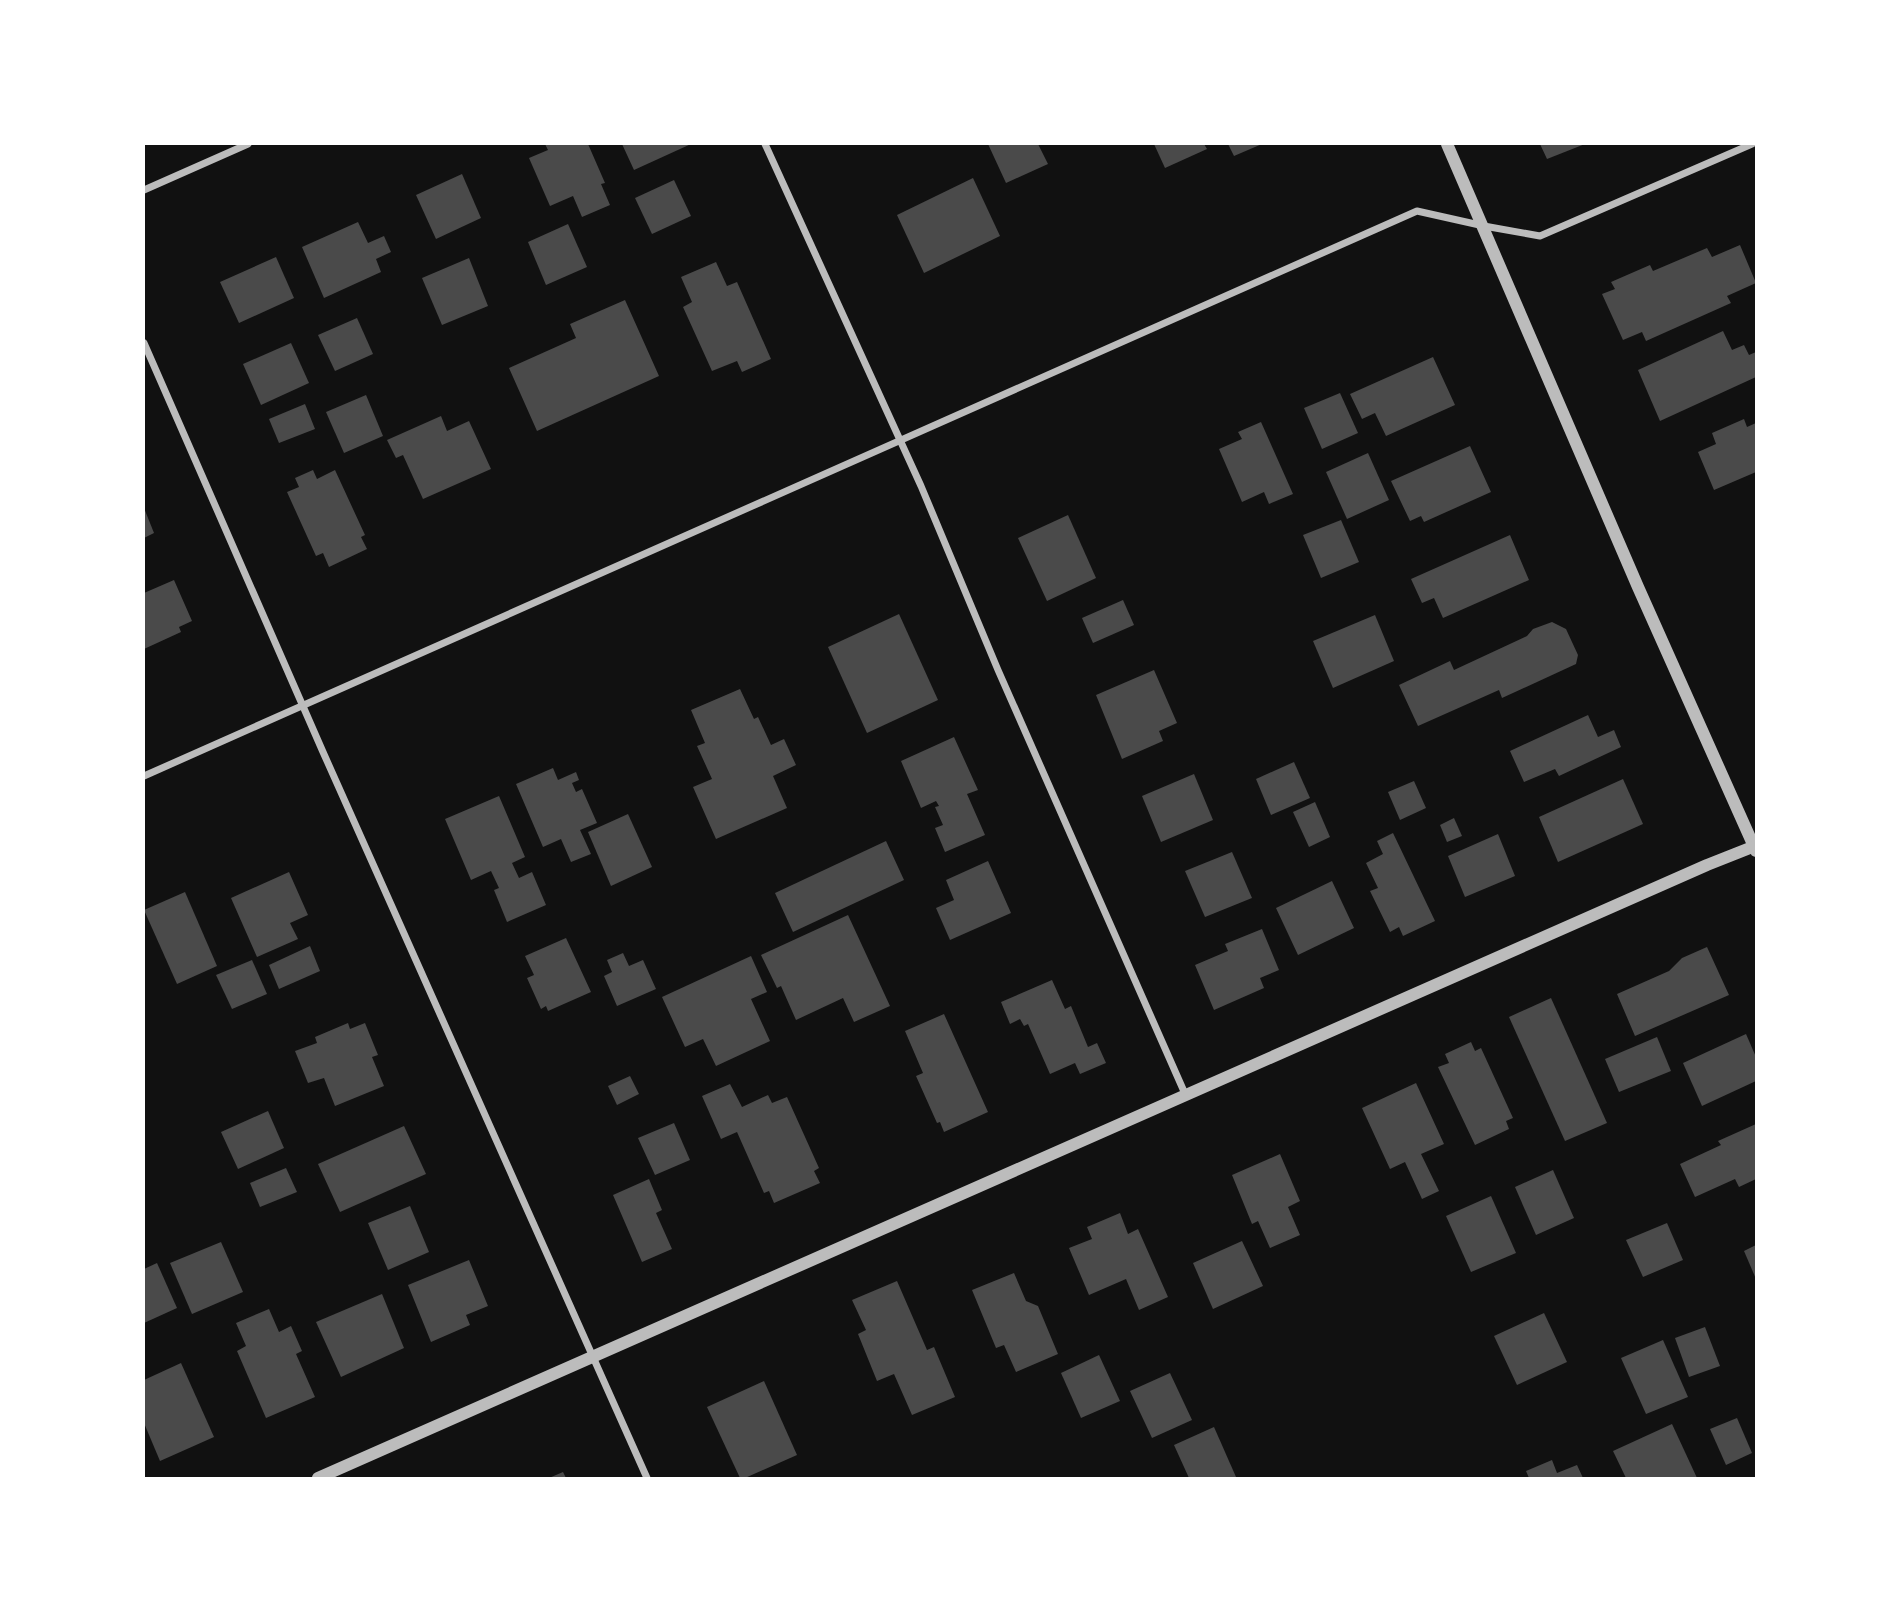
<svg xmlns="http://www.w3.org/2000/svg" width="1900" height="1622" viewBox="0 0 1900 1622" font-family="Figtree,sans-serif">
	<rect width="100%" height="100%" fill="#111"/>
	<g fill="#4a4a4a">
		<polygon points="545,144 588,144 605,183 601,184 610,205 582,217 573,196 550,206 529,158 548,150"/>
		<polygon points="622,144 691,144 634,170"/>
		<polygon points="988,144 1038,144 1048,164 1006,183"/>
		<polygon points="1154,144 1204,144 1207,149 1165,168"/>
		<polygon points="1228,144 1262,144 1234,156"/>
		<polygon points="1540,144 1585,144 1547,159"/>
		<polygon points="462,174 481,218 436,239 416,195"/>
		<polygon points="973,178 1000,236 924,273 897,215"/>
		<polygon points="674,180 691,216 652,234 635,198"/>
		<polygon points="358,222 368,243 384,236 391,252 376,259 381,272 324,298 302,247"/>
		<polygon points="568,224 587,267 546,285 528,242"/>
		<polygon points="1740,245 1756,283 1727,296 1731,303 1646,341 1642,332 1623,340 1602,294 1615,289 1611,282 1650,265 1653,271 1707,248 1712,257"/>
		<polygon points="276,257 294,298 239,323 220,282"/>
		<polygon points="469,258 488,306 442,325 422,278"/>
		<polygon points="716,262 727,286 737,282 771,359 742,372 737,361 712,371 683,307 692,302 681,277"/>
		<polygon points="625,300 659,376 537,431 509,368 576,338 570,324"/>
		<polygon points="357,318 373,354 335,371 318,335"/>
		<polygon points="1723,331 1732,350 1744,345 1749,355 1756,352 1756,377 1660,421 1638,370"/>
		<polygon points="291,343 309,383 261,405 243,364"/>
		<polygon points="1433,357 1455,405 1386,436 1375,413 1362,419 1350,394"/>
		<polygon points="1340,393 1358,433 1322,449 1304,408"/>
		<polygon points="366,395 383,436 344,453 326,412"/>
		<polygon points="305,404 315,429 279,443 269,419"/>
		<polygon points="441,416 447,431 469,421 491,469 423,499 403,455 396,458 387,440"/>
		<polygon points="1744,419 1747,427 1756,423 1756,472 1714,490 1698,452 1716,444 1712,433"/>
		<polygon points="1261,422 1293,494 1269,504 1264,492 1242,502 1219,449 1242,439 1238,432"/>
		<polygon points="1470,446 1491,492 1424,522 1421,516 1410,521 1391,481"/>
		<polygon points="1368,453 1389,500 1347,519 1326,472"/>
		<polygon points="313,470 317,479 335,470 365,535 361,537 367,549 329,567 323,553 316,556 287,492 299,487 295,478"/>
		<polygon points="144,508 154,533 144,538"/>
		<polygon points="1068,515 1096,578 1047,601 1018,538"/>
		<polygon points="1341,520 1359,562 1321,578 1303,535"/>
		<polygon points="1510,535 1529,580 1443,618 1434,598 1422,603 1411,579"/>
		<polygon points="174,580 192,621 179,627 181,632 144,649 144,593"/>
		<polygon points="1123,600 1134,625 1093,643 1082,618"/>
		<polygon points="899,614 938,700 867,733 828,647"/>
		<polygon points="1375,615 1394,661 1333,688 1313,641"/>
		<polygon points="1552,622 1566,629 1578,655 1576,664 1502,698 1499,690 1418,726 1399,685 1450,661 1454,670 1527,636 1533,629"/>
		<polygon points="1154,670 1177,723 1159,731 1163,741 1122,759 1096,695"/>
		<polygon points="740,689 754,719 758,717 771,745 784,739 796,765 773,776 787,808 716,839 693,787 712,779 697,746 705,743 691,710"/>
		<polygon points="1588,715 1598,737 1614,730 1621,747 1559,776 1555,769 1524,782 1510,751"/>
		<polygon points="954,737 978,790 967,794 985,835 945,852 935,828 943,825 935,807 939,806 936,801 921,808 901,761"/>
		<polygon points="1294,762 1310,798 1271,815 1256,779"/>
		<polygon points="553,768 558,780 576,772 579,780 572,783 576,792 582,789 597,823 580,830 591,854 571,862 561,839 543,847 516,784"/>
		<polygon points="1194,774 1213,820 1161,842 1142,796"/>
		<polygon points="1623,779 1643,824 1558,862 1539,817"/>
		<polygon points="1414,781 1426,808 1400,820 1388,792"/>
		<polygon points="499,796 525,857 512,863 519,878 532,872 546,905 507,922 494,890 499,888 491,871 471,880 445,819"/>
		<polygon points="1315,802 1330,837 1309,847 1293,812"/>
		<polygon points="628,814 652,867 611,886 588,832"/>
		<polygon points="1454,818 1462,836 1447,842 1440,825"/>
		<polygon points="1393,833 1435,921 1403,936 1399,927 1390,932 1370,891 1378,888 1366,863 1383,854 1377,841"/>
		<polygon points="1498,834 1515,876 1465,897 1448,856"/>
		<polygon points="886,841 904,880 793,932 775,893"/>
		<polygon points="1232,852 1252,898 1205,917 1185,871"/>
		<polygon points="988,861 1011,913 950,940 936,908 954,900 946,880"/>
		<polygon points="289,872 308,915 290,923 298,939 257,957 231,898"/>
		<polygon points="1332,881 1354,928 1298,955 1276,908"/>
		<polygon points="185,892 217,966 177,984 144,910"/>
		<polygon points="848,915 890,1006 854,1022 843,998 796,1020 781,986 777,988 761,955"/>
		<polygon points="1262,929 1279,970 1260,978 1264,988 1214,1010 1195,965 1228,951 1225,944"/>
		<polygon points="566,938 591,992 548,1011 546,1006 541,1009 527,978 534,975 525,956"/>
		<polygon points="310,946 320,971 279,989 269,965"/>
		<polygon points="1707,947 1729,995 1635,1036 1617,994 1669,971 1682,958"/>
		<polygon points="623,953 629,966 643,960 656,989 617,1006 604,976 612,972 607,960"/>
		<polygon points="751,956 767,992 751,999 770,1041 716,1066 703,1039 685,1047 662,997"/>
		<polygon points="252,960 267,994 232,1009 216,975"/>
		<polygon points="1052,980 1065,1009 1071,1006 1088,1047 1097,1043 1106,1063 1080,1074 1075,1063 1050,1074 1028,1024 1024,1026 1020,1019 1010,1024 1001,1002"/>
		<polygon points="1551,998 1607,1123 1565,1141 1509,1017"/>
		<polygon points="944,1014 988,1112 944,1132 940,1122 937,1123 916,1076 923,1073 905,1031"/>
		<polygon points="348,1023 350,1029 365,1023 378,1055 372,1057 384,1086 335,1106 324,1078 308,1083 295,1051 317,1043 315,1037"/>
		<polygon points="1746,1034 1756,1057 1756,1081 1702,1106 1683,1063"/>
		<polygon points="1657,1037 1671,1071 1619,1092 1605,1059"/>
		<polygon points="1471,1042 1475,1051 1481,1048 1513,1118 1506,1121 1509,1129 1475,1145 1438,1067 1449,1063 1445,1054"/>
		<polygon points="630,1076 639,1094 617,1105 608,1086"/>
		<polygon points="1416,1083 1444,1144 1421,1154 1439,1191 1422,1199 1405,1162 1390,1169 1362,1108"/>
		<polygon points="730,1084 742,1107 768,1095 772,1103 787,1097 819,1168 814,1171 820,1183 774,1203 769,1191 764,1193 737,1132 721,1139 702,1096"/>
		<polygon points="268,1111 284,1148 238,1169 221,1132"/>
		<polygon points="674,1123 690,1160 655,1175 638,1138"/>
		<polygon points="1756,1124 1756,1179 1739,1187 1735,1179 1695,1197 1680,1164 1721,1145 1718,1141"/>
		<polygon points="404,1126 426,1174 340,1212 318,1164"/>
		<polygon points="1280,1154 1300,1201 1288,1207 1300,1235 1270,1248 1258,1221 1252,1224 1232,1175"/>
		<polygon points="286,1168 297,1192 260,1207 250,1183"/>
		<polygon points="1553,1170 1574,1218 1536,1235 1515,1187"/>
		<polygon points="649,1179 662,1210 656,1213 672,1249 642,1262 613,1195"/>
		<polygon points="1491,1196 1516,1253 1471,1272 1446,1216"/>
		<polygon points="410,1206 429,1252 388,1270 368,1223"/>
		<polygon points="1120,1213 1128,1234 1138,1229 1168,1297 1139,1310 1126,1279 1089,1295 1069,1248 1092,1239 1087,1227"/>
		<polygon points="1667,1223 1683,1260 1643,1277 1626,1240"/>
		<polygon points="1242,1241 1263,1286 1213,1309 1193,1263"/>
		<polygon points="221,1242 243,1292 192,1314 170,1263"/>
		<polygon points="1756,1245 1756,1279 1744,1251"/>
		<polygon points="469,1260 488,1306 466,1315 470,1325 431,1342 408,1285"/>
		<polygon points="157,1263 177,1308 144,1323 144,1269"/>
		<polygon points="1014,1273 1026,1301 1038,1306 1058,1354 1016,1372 1004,1345 996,1348 972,1290"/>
		<polygon points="897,1281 927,1350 934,1347 955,1397 912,1415 894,1374 877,1381 858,1334 866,1330 852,1300"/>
		<polygon points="382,1294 404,1348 341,1377 316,1322"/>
		<polygon points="269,1309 279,1332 291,1326 302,1351 296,1354 315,1397 266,1418 237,1351 246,1346 236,1323"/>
		<polygon points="1544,1313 1567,1362 1517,1385 1494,1336"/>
		<polygon points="1705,1327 1720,1366 1689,1377 1675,1338"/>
		<polygon points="1663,1340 1688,1397 1646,1414 1621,1358"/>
		<polygon points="1099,1355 1120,1401 1081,1418 1061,1373"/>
		<polygon points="181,1363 214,1437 160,1461 144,1423 144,1380"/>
		<polygon points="1170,1373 1192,1420 1152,1438 1130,1391"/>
		<polygon points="764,1381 797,1455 745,1478 740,1478 707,1407"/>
		<polygon points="1737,1418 1752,1453 1726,1465 1710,1429"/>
		<polygon points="1672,1424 1697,1478 1626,1478 1613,1451"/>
		<polygon points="1214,1427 1236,1477 1189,1478 1174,1445"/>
		<polygon points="1552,1460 1557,1473 1577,1465 1583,1478 1529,1478 1526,1471"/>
		<polygon points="563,1472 566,1478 549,1478"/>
	</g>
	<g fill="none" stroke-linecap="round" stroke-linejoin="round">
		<g stroke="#bcbcbc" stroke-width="7">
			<polyline points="765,144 921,486 998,670 1186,1096"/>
			<polyline points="144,190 248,144"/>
			<polyline points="144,343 323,752 647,1478"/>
			<polyline points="144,776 1417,211 1484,226 1540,236 1752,144"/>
		</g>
		<g stroke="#bcbcbc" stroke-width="12">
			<polyline points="1447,144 1638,587 1756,851"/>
			<path d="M 318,1478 C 780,1273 1244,1071 1707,865 L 1755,846"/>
		</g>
	</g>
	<rect width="1900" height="1622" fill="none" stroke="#ffffff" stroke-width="290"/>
</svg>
